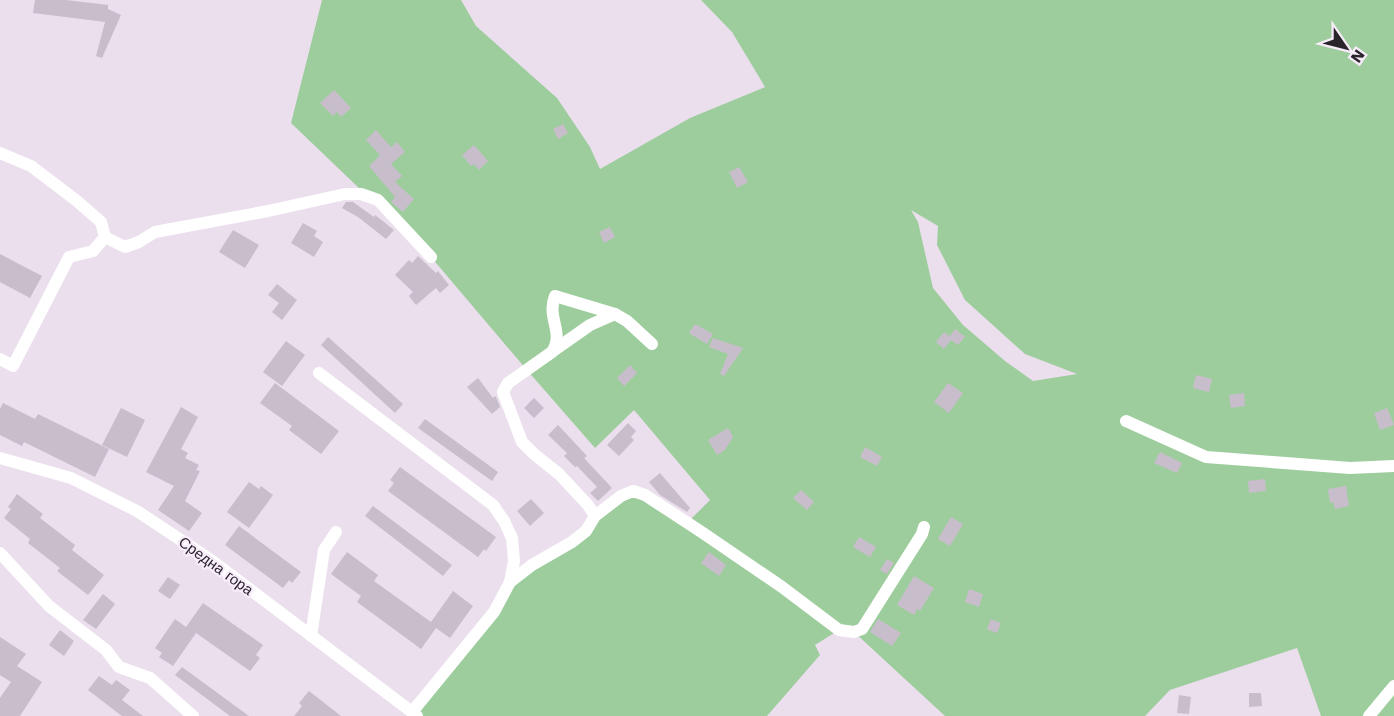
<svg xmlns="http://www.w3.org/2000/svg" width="1394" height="716" viewBox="0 0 1394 716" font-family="'Work Sans',sans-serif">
	<rect width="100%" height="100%" fill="#ebdfee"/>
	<path fill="#9ecd9d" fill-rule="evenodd" d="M 322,0 L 461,0 L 476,26 L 557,98 L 590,147 L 600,169 L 690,118 L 765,87 L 732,32 L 701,0 L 1394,0 L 1394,716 L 1321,716 L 1297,648 L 1170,690 L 1145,716 L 945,716 L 854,632 L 839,630 L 815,645 L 820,655 L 767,716 L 417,716 L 510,582 L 633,491 L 687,523 L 710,500 L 634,410 L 595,448 L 526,369 L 431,257 L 291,123 ZM 911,210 L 938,226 L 937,245 L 965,300 L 1025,354 L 1077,374 L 1033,381 L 1005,361 L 963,325 L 933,288 L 918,222 Z"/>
	<g fill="#c8bdcb">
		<polygon points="35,0 66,0 108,5 108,9 121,15 102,58 96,56 105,22 33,13"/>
		<polygon points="334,90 351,108 341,117 337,112 333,116 320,103"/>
		<polygon points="563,124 568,133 558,139 553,129"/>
		<polygon points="376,130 391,147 397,142 405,152 391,164 402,176 395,182 414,199 403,212 391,202 395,197 369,166 380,155 366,140"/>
		<polygon points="474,145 488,161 479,170 474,164 471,166 462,155"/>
		<polygon points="739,167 748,182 737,188 729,172"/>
		<polygon points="346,202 353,202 374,217 375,215 394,230 386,239 358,217 342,208"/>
		<polygon points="303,223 317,231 314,236 323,242 314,257 291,243"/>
		<polygon points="610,227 615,237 604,243 599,232"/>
		<polygon points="233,230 259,245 245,268 219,252"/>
		<polygon points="0,254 42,276 30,298 0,282"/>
		<polygon points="418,256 436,273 438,271 449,285 440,293 436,288 416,305 409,296 413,292 395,275 409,260 412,263"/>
		<polygon points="277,284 297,300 282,320 272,312 279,303 268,295"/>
		<polygon points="695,324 713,334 707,344 689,333"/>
		<polygon points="955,329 965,337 958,345 951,340 944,349 936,342 944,332 950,336"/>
		<polygon points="328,337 403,404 395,413 321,345"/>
		<polygon points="713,338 743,348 724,376 720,374 728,354 709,347"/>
		<polygon points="286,341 305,355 282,386 263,372"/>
		<polygon points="630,365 637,373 624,386 617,378"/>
		<polygon points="1196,375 1212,379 1209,392 1193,388"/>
		<polygon points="478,378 493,398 495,396 496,397 500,407 492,414 467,387"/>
		<polygon points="275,383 339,431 321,454 289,430 292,426 260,403"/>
		<polygon points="948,383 963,393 949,413 934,402"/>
		<polygon points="1244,393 1245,406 1231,408 1229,395"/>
		<polygon points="534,398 544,408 534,418 524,408"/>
		<polygon points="3,403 35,419 38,414 109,449 95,477 24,442 22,446 0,435 0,409"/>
		<polygon points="181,407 198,417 181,449 188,453 185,458 199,465 196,470 200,471 185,501 202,513 189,531 158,510 174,486 146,472"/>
		<polygon points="121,408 145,420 127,457 102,445"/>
		<polygon points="1387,408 1394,425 1380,430 1374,413"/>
		<polygon points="425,419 498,472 492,481 418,428"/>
		<polygon points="628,423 636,431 631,437 634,440 619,456 607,445"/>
		<polygon points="558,425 587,456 584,458 612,488 598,501 590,493 597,487 577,466 575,467 564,456 567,453 548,435"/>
		<polygon points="728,428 733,437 725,450 717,455 708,440"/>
		<polygon points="865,447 882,457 877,466 860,457"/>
		<polygon points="1160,452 1182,463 1177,473 1154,463"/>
		<polygon points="400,467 496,537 486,551 484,549 478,557 388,491 394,483 390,480"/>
		<polygon points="660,473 690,508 687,512 660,495 649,482"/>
		<polygon points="1265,479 1266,491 1249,493 1248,481"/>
		<polygon points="249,482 259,489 261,486 273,495 249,528 227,512"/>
		<polygon points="1346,486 1349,506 1335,509 1333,502 1330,503 1328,489"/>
		<polygon points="801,490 814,502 807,510 793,498"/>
		<polygon points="17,494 43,514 40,518 75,545 72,550 104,575 88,595 57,571 60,568 28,543 30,539 4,518 11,509 8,507"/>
		<polygon points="531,499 544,513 530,526 517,511"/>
		<polygon points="373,506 452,565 443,576 365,516"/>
		<polygon points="951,517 963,524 950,546 938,539"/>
		<polygon points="239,526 301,572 292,583 289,580 283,588 225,545"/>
		<polygon points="859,537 876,547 870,557 853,547"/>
		<polygon points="347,552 378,575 374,581 431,622 453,591 473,606 450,638 436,628 421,649 357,602 361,596 331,574"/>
		<polygon points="709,552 726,565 719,576 701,563"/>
		<polygon points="887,559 894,563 887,574 880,570"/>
		<polygon points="914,576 934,588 920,611 917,609 914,615 897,605"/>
		<polygon points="168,577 180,585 170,599 158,591"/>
		<polygon points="969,589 983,594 979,607 965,602"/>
		<polygon points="103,594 115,604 96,629 83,620"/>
		<polygon points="203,603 263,645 256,655 260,658 250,671 196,633 173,666 159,657 162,653 155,648 175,619 186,627"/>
		<polygon points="878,619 901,633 892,646 870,632"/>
		<polygon points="991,619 1001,623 997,633 987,629"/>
		<polygon points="60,630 74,641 64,656 49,645"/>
		<polygon points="0,637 26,654 17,666 42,682 20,716 0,716 0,698 11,682 0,675"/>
		<polygon points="182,667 249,716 230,716 175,675"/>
		<polygon points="99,676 112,685 116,680 130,690 122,700 143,716 122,716 88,690"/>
		<polygon points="309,691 341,716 294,716 302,706 299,703"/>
		<polygon points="1249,693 1261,693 1262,706 1249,707"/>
		<polygon points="1179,695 1191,697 1189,714 1177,713"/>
	</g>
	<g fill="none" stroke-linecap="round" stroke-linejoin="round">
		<g stroke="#fff" stroke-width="12">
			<polyline points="0,153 31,166 77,201 101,222 105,237 93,251 69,257 13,366 0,359"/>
			<polyline points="105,237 125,247 139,242 155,232 268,211 345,194 361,194 378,200 431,257"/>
			<polyline points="553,351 590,325 615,314"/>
			<polyline points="319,373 493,505 504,521 512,538 514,561 510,582 494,612 412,712 417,716"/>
			<polyline points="1126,421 1206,457 1350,468 1394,466"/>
			<polyline points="0,458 71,478 137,511 211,560 412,712"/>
			<path d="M 595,516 L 588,505 L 559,474 L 534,454 L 522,442 L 503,392 L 508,383 L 552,352 C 565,332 546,318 555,296 L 615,314 L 627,321 L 652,344"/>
			<polyline points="0,553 49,606 106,650 119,667 150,678 193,716"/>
			<polyline points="510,582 532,565 572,542 586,531 595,516 621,496 633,491 645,495 703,533 782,587 839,630 854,632 862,629 922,534 924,527"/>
			<polyline points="311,636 324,550 336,532"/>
			<polyline points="1369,716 1394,686"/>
		</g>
	</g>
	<g text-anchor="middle" stroke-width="4.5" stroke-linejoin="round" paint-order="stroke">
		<g font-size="15" fill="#29252b" stroke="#f8ecfb">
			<text transform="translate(216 566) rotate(36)" y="5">Средна гора</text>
		</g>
	</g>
	<g transform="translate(1346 48) rotate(125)" stroke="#f8ecfb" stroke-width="4.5" paint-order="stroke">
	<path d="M0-4.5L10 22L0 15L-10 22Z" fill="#29252b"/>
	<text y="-9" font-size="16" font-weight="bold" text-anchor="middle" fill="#29252b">N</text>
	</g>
</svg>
